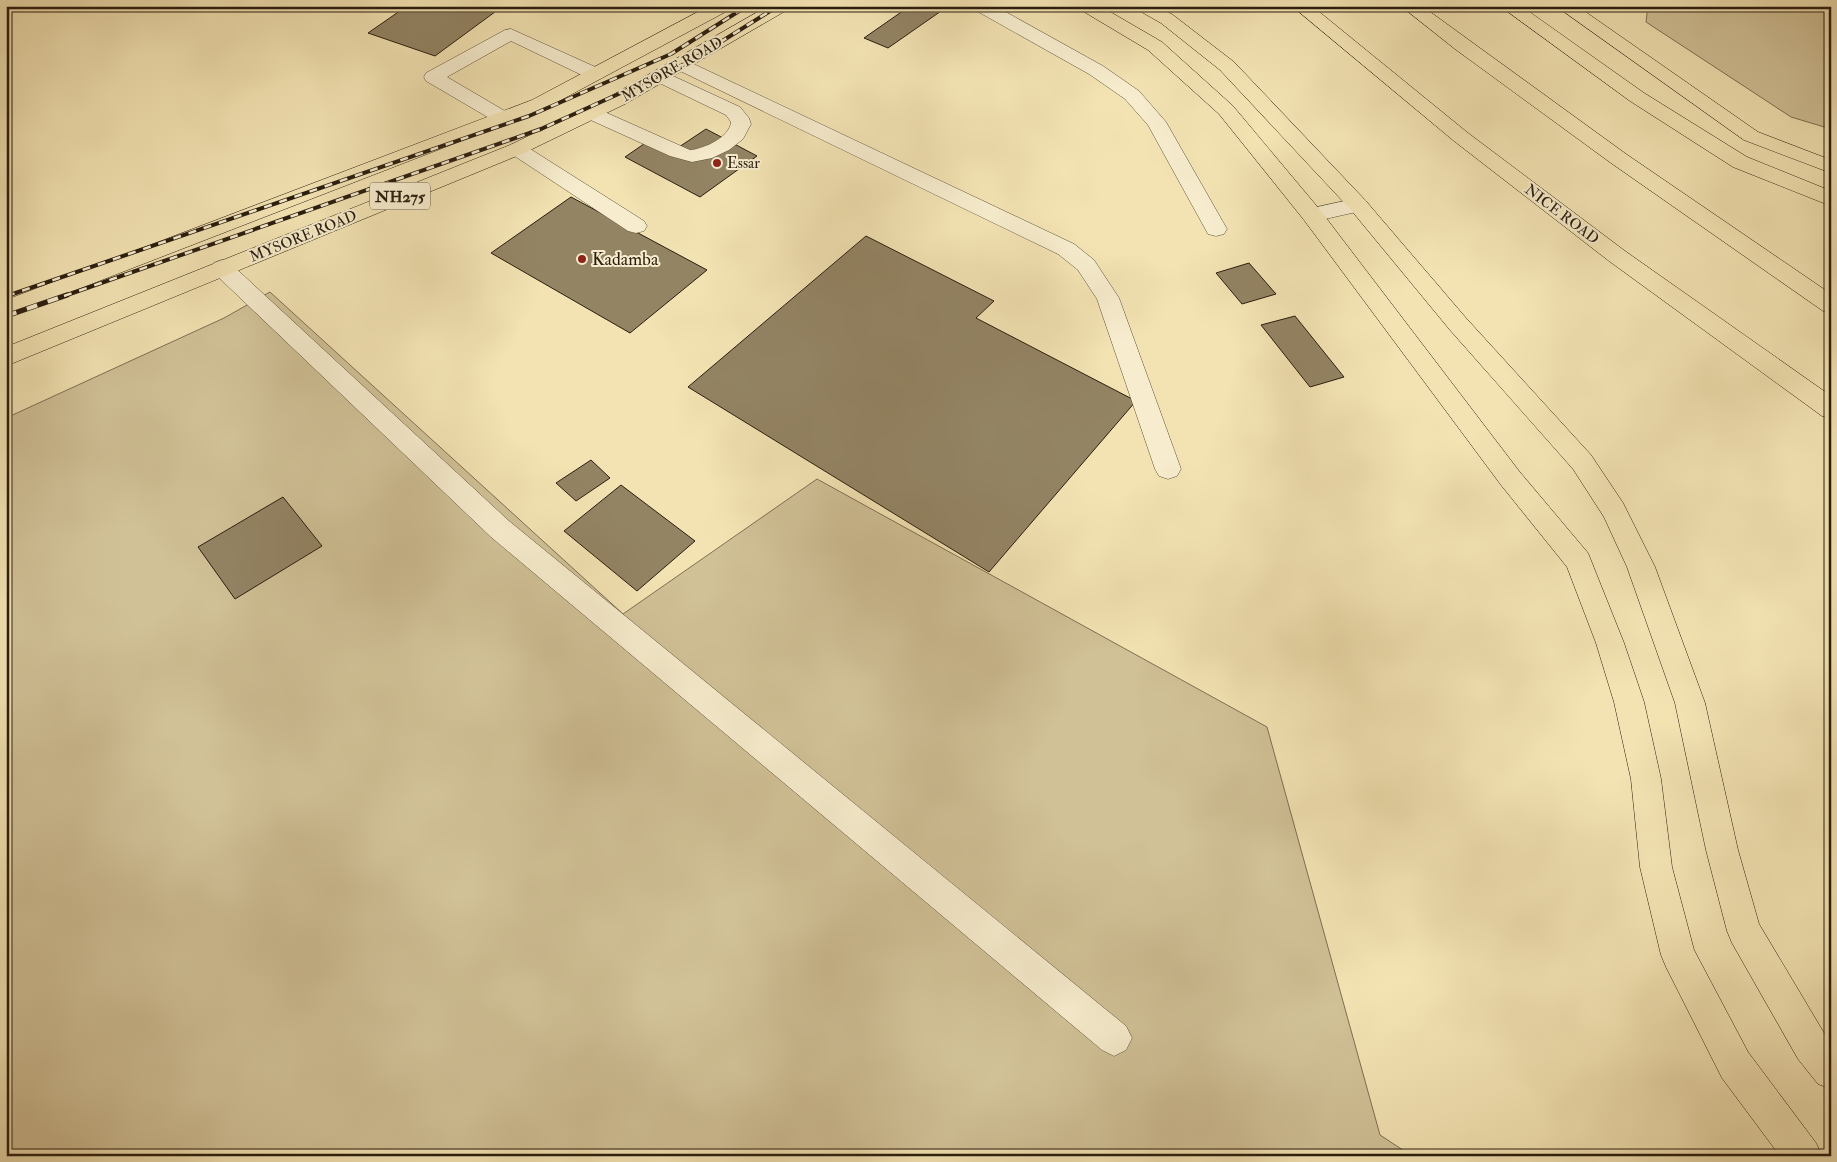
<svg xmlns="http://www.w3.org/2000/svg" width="1837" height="1162" viewBox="0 0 1837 1162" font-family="'IM FELL Double Pica',serif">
	<rect width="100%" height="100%" fill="#f3e3b3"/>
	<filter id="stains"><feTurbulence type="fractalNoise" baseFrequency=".004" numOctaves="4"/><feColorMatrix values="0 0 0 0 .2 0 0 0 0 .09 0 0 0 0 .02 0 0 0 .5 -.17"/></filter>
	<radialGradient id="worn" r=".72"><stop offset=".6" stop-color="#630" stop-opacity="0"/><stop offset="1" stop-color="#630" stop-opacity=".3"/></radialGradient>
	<g fill="#d1c197" stroke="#7e6f53">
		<polygon points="1648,6 1831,6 1831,129 1791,117 1646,22"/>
		<polygon points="270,292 623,614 817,479 1267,727 1380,1135 1412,1156 6,1156 6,418 224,318"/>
	</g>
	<g fill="#938464" stroke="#2a1d0f">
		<polygon points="407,6 503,6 435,56 368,33"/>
		<polygon points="910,6 939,6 944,9 888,48 864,38"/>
		<polygon points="706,129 757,156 700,197 625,157 654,137 676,149"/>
		<polygon points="571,197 707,270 630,333 491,253"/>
		<polygon points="866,236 994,301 976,318 1136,401 989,572 688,387"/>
		<polygon points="1249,263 1276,294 1242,304 1216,273"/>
		<polygon points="1295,316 1344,377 1310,387 1261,325"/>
		<polygon points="591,460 610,478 576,501 556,483"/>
		<polygon points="621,485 695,541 637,591 564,531"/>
		<polygon points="283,497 322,546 235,599 198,547"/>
	</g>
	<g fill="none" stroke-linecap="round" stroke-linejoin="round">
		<g stroke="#5c4e38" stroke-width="1">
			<g id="minor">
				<polygon points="972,6 995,6 1103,66 1139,91 1166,122 1227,229 1224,234 1216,236 1208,234 1148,125 1125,99 1089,74 975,10"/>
				<polygon points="511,29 602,70 604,74 602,78 595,80 588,78 511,41 447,77 510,114 513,118 510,122 503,124 496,122 426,81 424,77 426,73 505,30"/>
				<polygon points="681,58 1074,244 1094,260 1119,298 1181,469 1177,476 1168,479 1159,476 1155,469 1097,299 1078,270 1058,254 674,68 672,64 674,60"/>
				<path d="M 660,70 L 740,107 L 749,118 L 751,124 L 743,139 L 729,150 L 712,158 L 692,162 L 670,156 L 584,117 L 581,113 L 584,109 L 591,107 L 598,109 L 690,150 C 704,149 730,137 731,122 L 726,115 L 653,80 L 651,76 L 653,72 Z"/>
				<polygon points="517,143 524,145 644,221 647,226 644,231 636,233 628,231 510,153 507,149 510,145"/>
				<polygon points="1358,198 1365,200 1369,205 1365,210 1312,222 1304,220 1301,215 1304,210"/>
				<polygon points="222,260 230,263 509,521 1126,1026 1132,1038 1126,1050 1114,1056 1102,1050 491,537 214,273 211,268 214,263"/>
			</g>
		</g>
		<g stroke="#2a1d0f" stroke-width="1">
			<g id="highway">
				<polygon points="709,6 732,6 729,10 546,108 6,317 6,300 532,100"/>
				<polygon points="768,6 790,6 787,10 625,104 524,153 6,366 6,347 510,145 611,96"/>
				<polygon points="1078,6 1100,6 1162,42 1233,106 1320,210 1519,471 1588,553 1624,643 1644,702 1661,779 1672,867 1694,950 1748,1052 1816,1143 1822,1156 1780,1156 1722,1078 1666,967 1661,955 1640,867 1631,779 1614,702 1596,643 1567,567 1501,485 1304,220 1219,114 1148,50 1081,10"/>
				<polygon points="1135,6 1157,6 1173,15 1234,62 1365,200 1466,318 1591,455 1623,503 1655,567 1705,703 1738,850 1759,924 1824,1033 1831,1042 1831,1089 1818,1084 1798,1059 1732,943 1727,931 1706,850 1675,703 1627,567 1604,517 1573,469 1450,330 1351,210 1220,70 1161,23 1138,10"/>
				<polygon points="1292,6 1312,6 1468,133 1625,251 1831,396 1831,418 1822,416 1609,261 1454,141"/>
				<polygon points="1401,6 1422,6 1626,154 1831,294 1831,313 1823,311 1611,163 1455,49"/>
				<polygon points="1500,6 1521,6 1644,93 1747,157 1831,191 1831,206 1733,167 1630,101"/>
				<polygon points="1556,6 1577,6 1758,132 1831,160 1831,173 1744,140"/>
			</g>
		</g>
		<use href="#minor" fill="#f7edce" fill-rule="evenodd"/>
		<use href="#highway" fill="#f3e3b3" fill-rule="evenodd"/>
		<g stroke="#2a1d0f" stroke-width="4">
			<g id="rail-far1">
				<polyline points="7,296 529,116 671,54 747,6"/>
				<polyline points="64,296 541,129 687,63 778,6"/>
			</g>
		</g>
		<g stroke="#2a1d0f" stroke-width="5.5">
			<g id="rail">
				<polyline points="6,296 10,295"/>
				<polyline points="6,316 67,295"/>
			</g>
		</g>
		<use href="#rail-far1" stroke="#f7edce" stroke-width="2.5" stroke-dasharray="8" stroke-linecap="butt"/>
		<use href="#rail" stroke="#f7edce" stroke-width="4" stroke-dasharray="11" stroke-linecap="butt"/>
	</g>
	<g fill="#8f2418" stroke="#f7edce" stroke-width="2">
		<circle cx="717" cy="163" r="5"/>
		<circle cx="582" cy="259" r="5"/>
	</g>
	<g text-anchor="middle" stroke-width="4" stroke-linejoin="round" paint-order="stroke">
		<g font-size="15" fill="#2a1d0f" stroke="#f7edce">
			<text transform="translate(672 69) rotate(-30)" y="5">MYSORE ROAD</text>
			<text transform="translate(1562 214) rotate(37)" y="5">NICE ROAD</text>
			<text transform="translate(303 236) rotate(-22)" y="5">MYSORE ROAD</text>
		</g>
		<g font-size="15" fill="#2a1d0f" stroke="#f7edce" text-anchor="start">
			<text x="727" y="168">Essar</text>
		</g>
		<rect fill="#f7edce" stroke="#685b48" stroke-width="1" x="370" y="182.5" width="60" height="27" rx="4"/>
		<g font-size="16" font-weight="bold" fill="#2a1d0f">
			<text x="400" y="202">NH275</text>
		</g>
		<g font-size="18" fill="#2a1d0f" stroke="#f7edce" text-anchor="start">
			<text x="592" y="265">Kadamba</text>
		</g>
	</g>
	<rect width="1837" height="1162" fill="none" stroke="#f3e3b3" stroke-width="25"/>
	<rect x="8" y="8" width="1822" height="1147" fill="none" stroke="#2a1d0f" stroke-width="2.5"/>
	<rect x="12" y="12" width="1812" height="1137" fill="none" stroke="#2a1d0f"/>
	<rect width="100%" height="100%" filter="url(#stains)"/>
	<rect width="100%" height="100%" fill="url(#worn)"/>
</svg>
